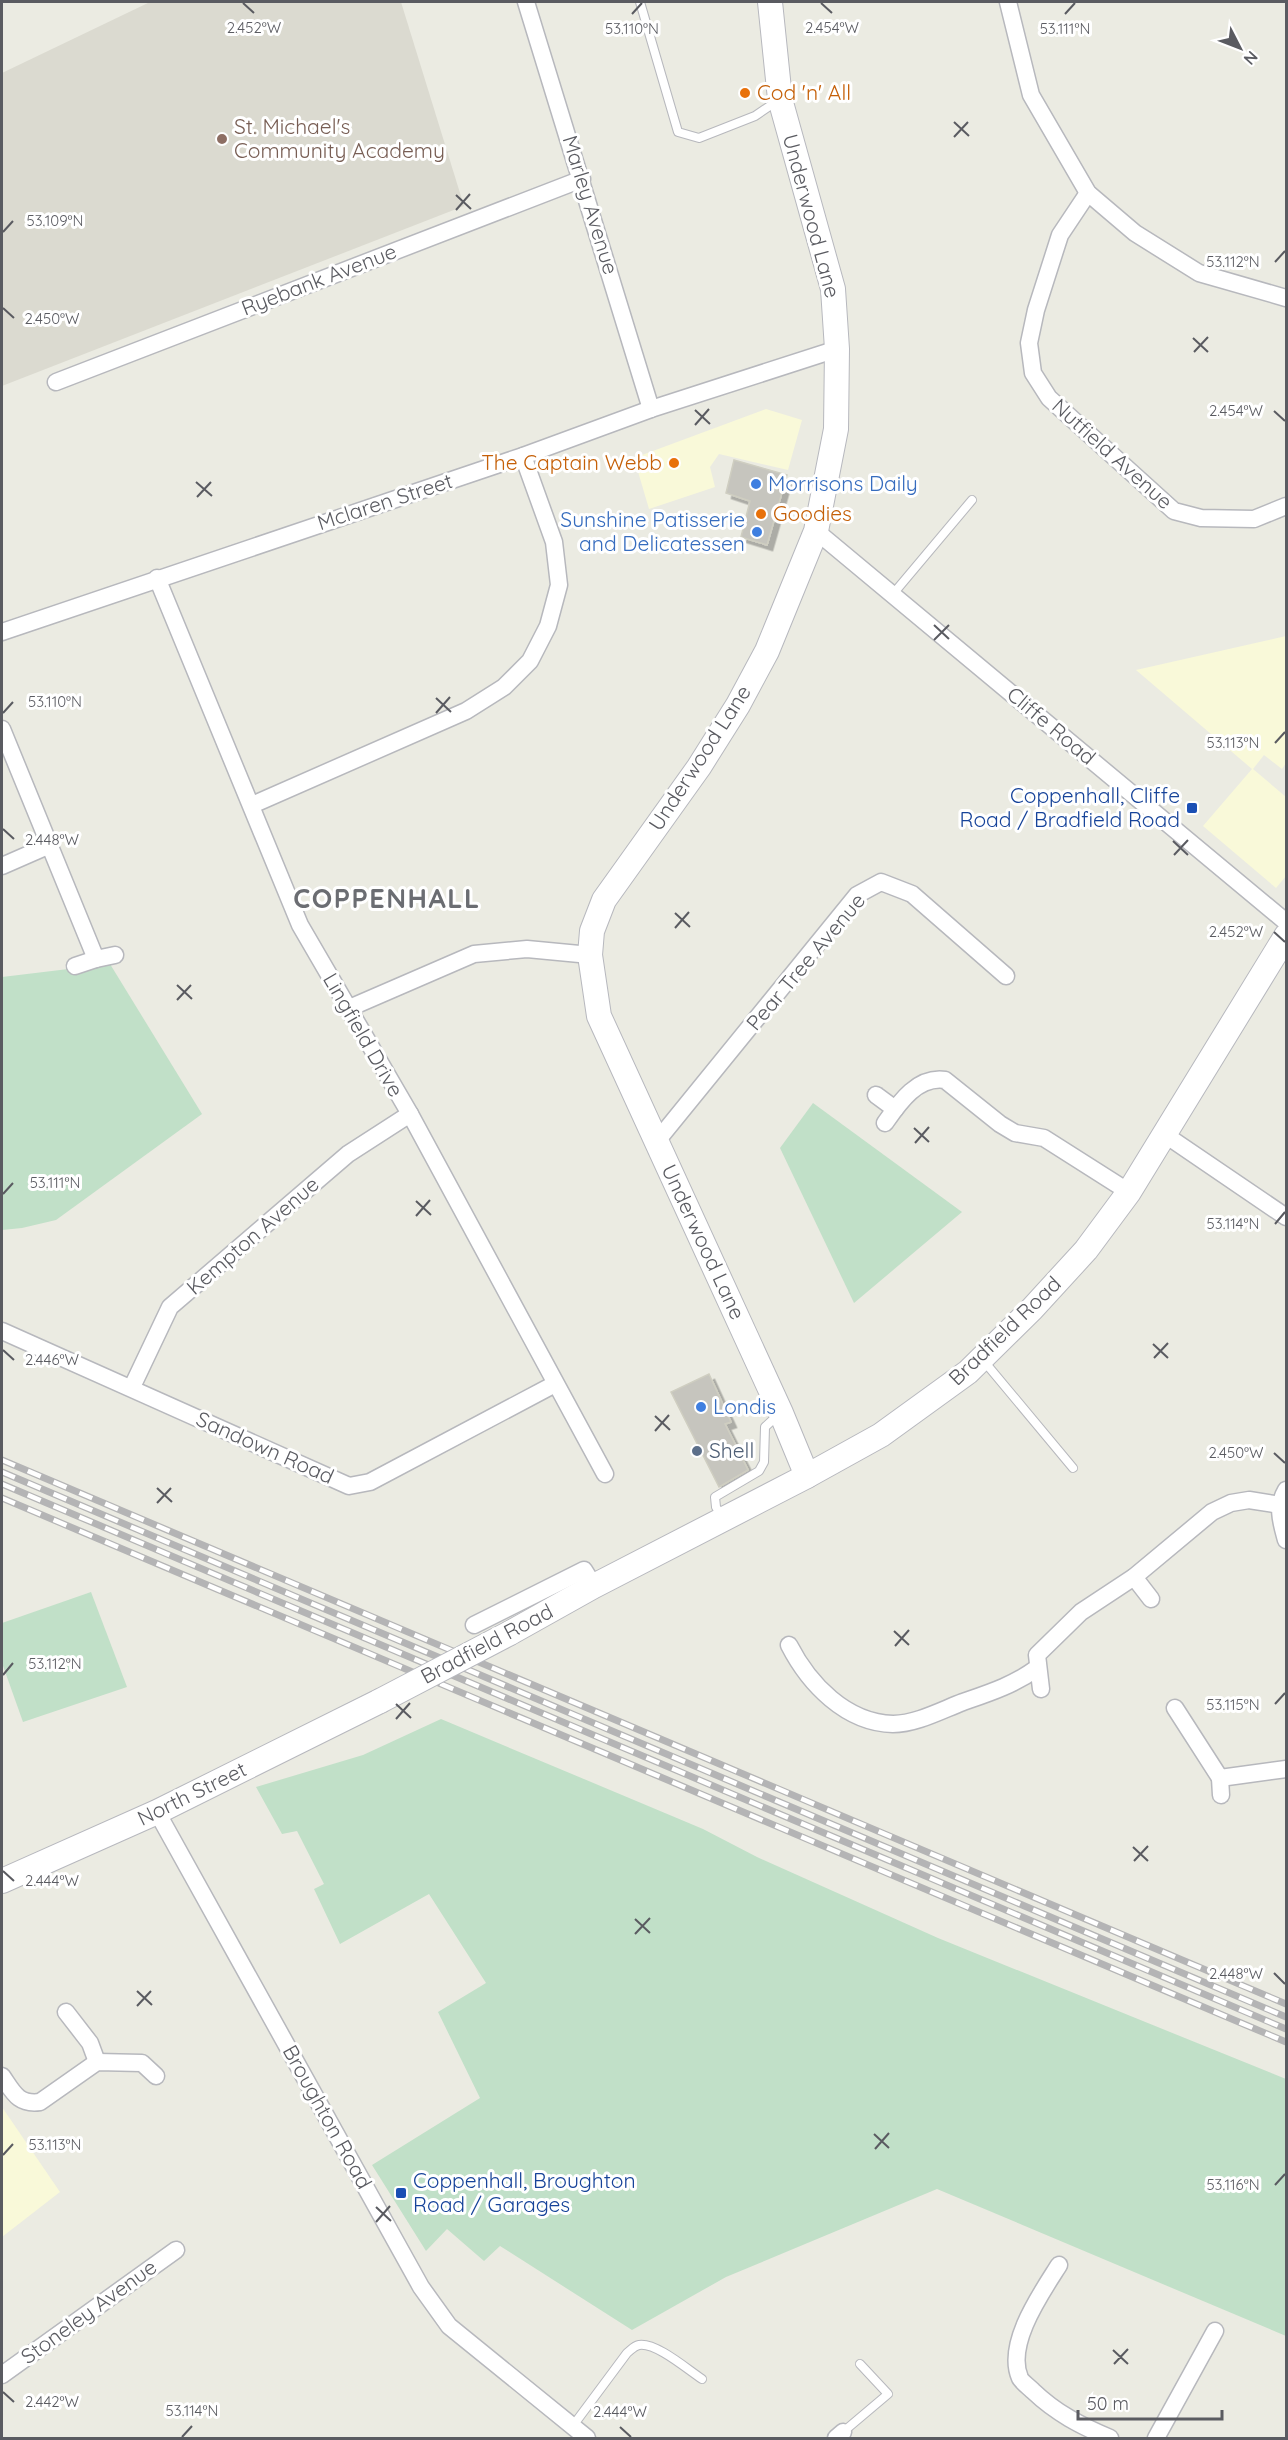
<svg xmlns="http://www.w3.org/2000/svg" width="1288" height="2440" viewBox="0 0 1288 2440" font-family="Quicksand,sans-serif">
	<defs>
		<filter id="shadow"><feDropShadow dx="5.5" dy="5.5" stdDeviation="0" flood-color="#0004"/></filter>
	</defs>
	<rect width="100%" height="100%" fill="#ebebe2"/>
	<g fill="#f9f9d9">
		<polygon points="766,409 802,420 788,470 719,454 710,467 715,487 649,509 634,458"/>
		<polygon points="1286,636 1286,763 1282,769 1264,755 1253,769 1286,797 1286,876 1276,888 1203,826 1252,769 1136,670"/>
		<polygon points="2,2107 60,2192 2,2237"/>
	</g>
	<polygon fill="#dbdad0" points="150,2 401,2 464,206 2,386 2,73"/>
	<g fill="#c1e0c8">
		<polygon points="110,964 202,1114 56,1220 22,1228 2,1230 2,977"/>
		<polygon points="813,1103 962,1212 854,1303 780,1148"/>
		<polygon points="91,1592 127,1687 23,1722 2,1663 2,1623"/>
		<polygon points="441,1719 703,1829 757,1857 938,1938 1286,2079 1286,2336 937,2189 726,2277 632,2330 500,2246 484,2261 447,2229 426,2251 372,2165 480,2098 438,2012 486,1983 429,1894 340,1944 314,1889 324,1884 297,1831 282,1834 256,1787 363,1755"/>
	</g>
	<g fill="#c6c5be" stroke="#cfcec1" stroke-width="1.5" filter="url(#shadow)">
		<polygon points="734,460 787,475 767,545 741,537 750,501 726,493"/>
		<polygon points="709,1374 731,1422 725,1424 748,1470 719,1487 671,1392"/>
	</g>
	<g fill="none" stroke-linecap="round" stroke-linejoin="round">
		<g stroke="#b7b8bd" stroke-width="10">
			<g id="lane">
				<polyline points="640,2 678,132 699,138 755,116 777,101"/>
				<polyline points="893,594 972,500"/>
				<polyline points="983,1360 1073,1468"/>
				<polyline points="723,1519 716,1507 715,1497 759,1471 764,1462 765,1427 779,1414"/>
				<path d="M 572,2427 L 627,2353 C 631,2350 634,2346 639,2345 C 656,2342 688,2370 702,2379"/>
				<polyline points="843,2432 888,2394 860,2364"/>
			</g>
		</g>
		<g stroke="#b7b8bd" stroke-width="19">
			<g id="street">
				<polyline points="526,2 651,409"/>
				<polyline points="1008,2 1031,95 1088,193 1135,233 1199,273 1286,298"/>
				<polyline points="1088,193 1060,235 1036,310 1029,343 1033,373 1049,398 1174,511 1201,518 1254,519 1286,506"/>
				<polyline points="56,382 582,179"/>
				<polyline points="816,531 1286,922"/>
				<polyline points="157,578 300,925 410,1114 605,1474"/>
				<polyline points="2,632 523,456 651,409 837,349"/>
				<polyline points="2,729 96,959 115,955"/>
				<polyline points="252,805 466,711 504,687 530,661 548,626 559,585 554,542 523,456"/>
				<polyline points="2,866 50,845"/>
				<polyline points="75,966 96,959"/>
				<polyline points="347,1009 474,954 527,949 590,955"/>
				<polyline points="876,1095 895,1109"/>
				<path d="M 885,1123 C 899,1103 917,1076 945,1080 L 1000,1124 L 1015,1133 L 1044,1138 L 1129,1192"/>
				<polyline points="1164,1134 1286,1217"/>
				<polyline points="657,1141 857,895 881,882 912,894 1006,976"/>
				<polyline points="2,1331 349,1486 370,1482 555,1384"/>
				<polyline points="132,1387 170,1307 348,1154 410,1114"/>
				<path d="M 1286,1490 C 1276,1507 1281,1522 1286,1540"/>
				<polyline points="1134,1577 1151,1599"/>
				<polyline points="474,1625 584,1570 594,1586"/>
				<path d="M 789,1645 C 809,1684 846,1723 893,1724 C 916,1724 942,1710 963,1702 C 989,1693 1014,1685 1037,1668"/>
				<polyline points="1041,1689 1037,1655 1081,1612 1134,1577 1212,1512 1231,1503 1249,1500 1280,1505"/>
				<polyline points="1175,1708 1220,1778 1286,1769"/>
				<polyline points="1220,1778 1221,1795"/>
				<polyline points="157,1812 421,2287 449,2326 587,2438"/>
				<polyline points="66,2012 90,2043 97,2062"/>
				<path d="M 2,2076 C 13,2092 18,2105 40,2102 L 97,2062 L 142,2063 L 156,2076"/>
				<path d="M 1059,2265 C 1042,2292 1005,2344 1020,2378 C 1022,2382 1029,2387 1033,2391 C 1056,2413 1081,2426 1110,2438"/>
				<polyline points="2,2375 176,2250"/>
				<polyline points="836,2438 843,2432"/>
				<polyline points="1156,2438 1215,2331"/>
			</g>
		</g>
		<g stroke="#b7b8be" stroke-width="26">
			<g id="secondary">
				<polyline points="770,2 780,99 833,289 837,349 836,429 816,531 767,651 738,705 699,767 604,900 592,931 590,955 599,1016 781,1413 807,1476"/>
				<polyline points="510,1633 594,1586 807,1476 881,1435 968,1372 1032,1309 1086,1250 1129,1192 1286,936"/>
				<polyline points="2,1881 157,1812 380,1701"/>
			</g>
		</g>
		<use href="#lane" stroke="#fff" stroke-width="8"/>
		<use href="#street" stroke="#fff" stroke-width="16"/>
		<use href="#secondary" stroke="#fff" stroke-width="24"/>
		<g stroke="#b4b4b5" stroke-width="7">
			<g id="rail">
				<polyline points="2,1460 1286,2004"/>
				<polyline points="2,1472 1286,2017"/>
				<polyline points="2,1484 1286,2029"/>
				<polyline points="2,1498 1286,2042"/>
			</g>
		</g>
		<use href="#rail" stroke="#fff" stroke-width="4.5" stroke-dasharray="14" stroke-linecap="butt"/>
		<g stroke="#b7b8be" stroke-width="26" stroke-linecap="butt">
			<polyline id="secondary-bridge" points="380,1701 510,1633"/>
		</g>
		<use href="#secondary-bridge" stroke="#fff" stroke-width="24"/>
	</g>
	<path fill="none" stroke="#5a5b61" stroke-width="2" d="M 243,3 L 254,13M 821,3 L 832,13M 632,14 L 642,3M 1065,14 L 1075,3M 954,122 L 969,136M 954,137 L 968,122M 456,195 L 471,209M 456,210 L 470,194M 3,232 L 13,221M 1275,262 L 1285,251M 3,308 L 14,318M 1193,338 L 1208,352M 1194,352 L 1208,337M 695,410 L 710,424M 1274,411 L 1285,421M 695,425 L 709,409M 196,482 L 212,496M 197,497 L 211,482M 934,625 L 949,639M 934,640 L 949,625M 436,698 L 451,712M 3,713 L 13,702M 436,713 L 450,697M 1275,743 L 1285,732M 3,829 L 14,839M 1173,841 L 1188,855M 1174,855 L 1188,840M 675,913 L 690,927M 675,928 L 689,912M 1274,932 L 1285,942M 177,985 L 192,999M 177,1000 L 191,985M 914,1128 L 929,1142M 915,1143 L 929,1127M 3,1194 L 13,1183M 416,1201 L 431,1215M 416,1216 L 430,1200M 1275,1224 L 1285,1212M 1153,1344 L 1168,1358M 3,1350 L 14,1360M 1154,1358 L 1168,1343M 655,1416 L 670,1430M 655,1431 L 669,1415M 1274,1453 L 1285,1463M 157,1488 L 172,1502M 157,1503 L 171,1488M 894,1631 L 909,1645M 895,1646 L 909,1630M 3,1675 L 13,1663M 396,1704 L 411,1718M 1275,1704 L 1285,1693M 396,1719 L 410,1703M 1133,1847 L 1148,1861M 1134,1861 L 1148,1846M 3,1871 L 14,1881M 635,1919 L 650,1933M 635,1934 L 650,1918M 1274,1973 L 1285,1984M 137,1991 L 152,2005M 137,2006 L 151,1991M 874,2134 L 889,2148M 875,2149 L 889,2133M 3,2155 L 13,2144M 1275,2185 L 1285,2174M 376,2207 L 391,2221M 376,2222 L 390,2206M 1113,2350 L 1128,2364M 1114,2364 L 1128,2349M 3,2392 L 14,2402M 620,2427 L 631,2437M 182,2437 L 192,2426"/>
	<g fill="#e8710a" stroke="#fff" stroke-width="2">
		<circle cx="745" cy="93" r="6"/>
		<circle cx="674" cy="463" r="6"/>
		<circle cx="761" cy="514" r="6"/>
	</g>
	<circle fill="#8d6e63" stroke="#fff" stroke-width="2" cx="222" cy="139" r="6"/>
	<g fill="#3f7fe0" stroke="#fff" stroke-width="2">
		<circle cx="756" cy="484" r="6"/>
		<circle cx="757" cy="532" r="6"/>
		<circle cx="701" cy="1407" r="6"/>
	</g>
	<g fill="#1a4fb4" stroke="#fff" stroke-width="2">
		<rect x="1186" y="802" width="12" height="12" rx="3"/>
		<rect x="395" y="2187" width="12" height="12" rx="3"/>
	</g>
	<circle fill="#5c6f8a" stroke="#fff" stroke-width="2" cx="697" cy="1451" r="6"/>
	<g text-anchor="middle" stroke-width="6" stroke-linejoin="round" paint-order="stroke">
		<g font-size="21" fill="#c56008" stroke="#fff" text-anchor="start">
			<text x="757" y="100">Cod 'n' All</text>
			<text x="662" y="470" text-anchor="end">The Captain Webb</text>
			<text x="773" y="521">Goodies</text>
		</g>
		<g font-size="21" fill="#785e54" stroke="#fff" text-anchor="start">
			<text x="234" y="134">St. Michael's<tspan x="234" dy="24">Community Academy</tspan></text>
		</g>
		<g font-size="21" fill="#5a5b61" stroke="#fff">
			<text transform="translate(590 205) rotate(73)" y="7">Marley Avenue</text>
			<text transform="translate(811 216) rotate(75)" y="7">Underwood Lane</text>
			<text transform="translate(319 280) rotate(-21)" y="7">Ryebank Avenue</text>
			<text transform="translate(1112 454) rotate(42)" y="7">Nutfield Avenue</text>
			<text transform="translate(385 502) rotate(-18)" y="7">Mclaren Street</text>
			<text transform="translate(1051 726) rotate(40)" y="7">Cliffe Road</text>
			<text transform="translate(700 758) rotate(-57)" y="7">Underwood Lane</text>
			<text transform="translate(806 962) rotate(-50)" y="7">Pear Tree Avenue</text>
			<text transform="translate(363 1035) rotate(60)" y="7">Lingfield Drive</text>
			<text transform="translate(253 1236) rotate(-41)" y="7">Kempton Avenue</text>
			<text transform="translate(703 1242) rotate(65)" y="7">Underwood Lane</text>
			<text transform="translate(1005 1331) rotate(-44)" y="7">Bradfield Road</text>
			<text transform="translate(265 1448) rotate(24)" y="7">Sandown Road</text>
			<text transform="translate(487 1644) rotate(-28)" y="7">Bradfield Road</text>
			<text transform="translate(192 1794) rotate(-26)" y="7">North Street</text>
			<text transform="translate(327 2117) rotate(61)" y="7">Broughton Road</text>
			<text transform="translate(89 2312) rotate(-36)" y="7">Stoneley Avenue</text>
		</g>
		<g font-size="21" fill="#366cbe" stroke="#fff" text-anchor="start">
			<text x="768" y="491">Morrisons Daily</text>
			<text x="745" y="527" text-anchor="end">Sunshine Patisserie<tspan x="745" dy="24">and Delicatessen</tspan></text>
			<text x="713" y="1414">Londis</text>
		</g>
		<g font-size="21" fill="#164399" stroke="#fff" text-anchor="end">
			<text x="1180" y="803">Coppenhall, Cliffe<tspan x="1180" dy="24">Road / Bradfield Road</tspan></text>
			<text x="413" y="2188" text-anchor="start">Coppenhall, Broughton<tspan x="413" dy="24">Road / Garages</tspan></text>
		</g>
		<g font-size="21" fill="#4e5e75" stroke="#fff" text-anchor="start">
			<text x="709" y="1458">Shell</text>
		</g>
		<g font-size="27" font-weight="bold" letter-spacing="1.5" fill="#6b6d72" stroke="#fff">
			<text x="387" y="908">COPPENHALL</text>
		</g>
	</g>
	<g font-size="15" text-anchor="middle" fill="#5a5b61" stroke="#fff" stroke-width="6" stroke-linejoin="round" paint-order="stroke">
		<text x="254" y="33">2.452°W</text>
		<text x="832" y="33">2.454°W</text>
		<text x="632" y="34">53.110°N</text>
		<text x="1065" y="34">53.111°N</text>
		<text x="55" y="226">53.109°N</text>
		<text x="1233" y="267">53.112°N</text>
		<text x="52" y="324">2.450°W</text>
		<text x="1236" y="416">2.454°W</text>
		<text x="55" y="707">53.110°N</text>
		<text x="1233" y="748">53.113°N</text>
		<text x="52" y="845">2.448°W</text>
		<text x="1236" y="937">2.452°W</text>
		<text x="55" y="1188">53.111°N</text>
		<text x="1233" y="1229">53.114°N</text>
		<text x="52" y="1365">2.446°W</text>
		<text x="1236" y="1458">2.450°W</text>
		<text x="55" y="1669">53.112°N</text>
		<text x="1233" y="1710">53.115°N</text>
		<text x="52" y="1886">2.444°W</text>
		<text x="1236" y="1979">2.448°W</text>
		<text x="55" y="2150">53.113°N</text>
		<text x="1233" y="2190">53.116°N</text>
		<text x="52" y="2407">2.442°W</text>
		<text x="192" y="2416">53.114°N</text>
		<text x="620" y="2417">2.444°W</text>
	</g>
	<rect width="1288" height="2440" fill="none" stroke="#5a5b61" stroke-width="6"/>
	<g transform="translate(1240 48) rotate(132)" stroke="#ffffff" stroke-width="4.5" paint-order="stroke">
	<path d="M0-4.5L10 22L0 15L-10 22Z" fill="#5a5b61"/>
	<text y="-9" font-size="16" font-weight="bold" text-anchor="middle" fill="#5a5b61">N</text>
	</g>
	<path d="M1078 2410v9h144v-9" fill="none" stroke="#5a5b61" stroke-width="3"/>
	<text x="1087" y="2410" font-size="18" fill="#5a5b61" stroke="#ffffff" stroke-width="4.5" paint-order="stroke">50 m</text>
</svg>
